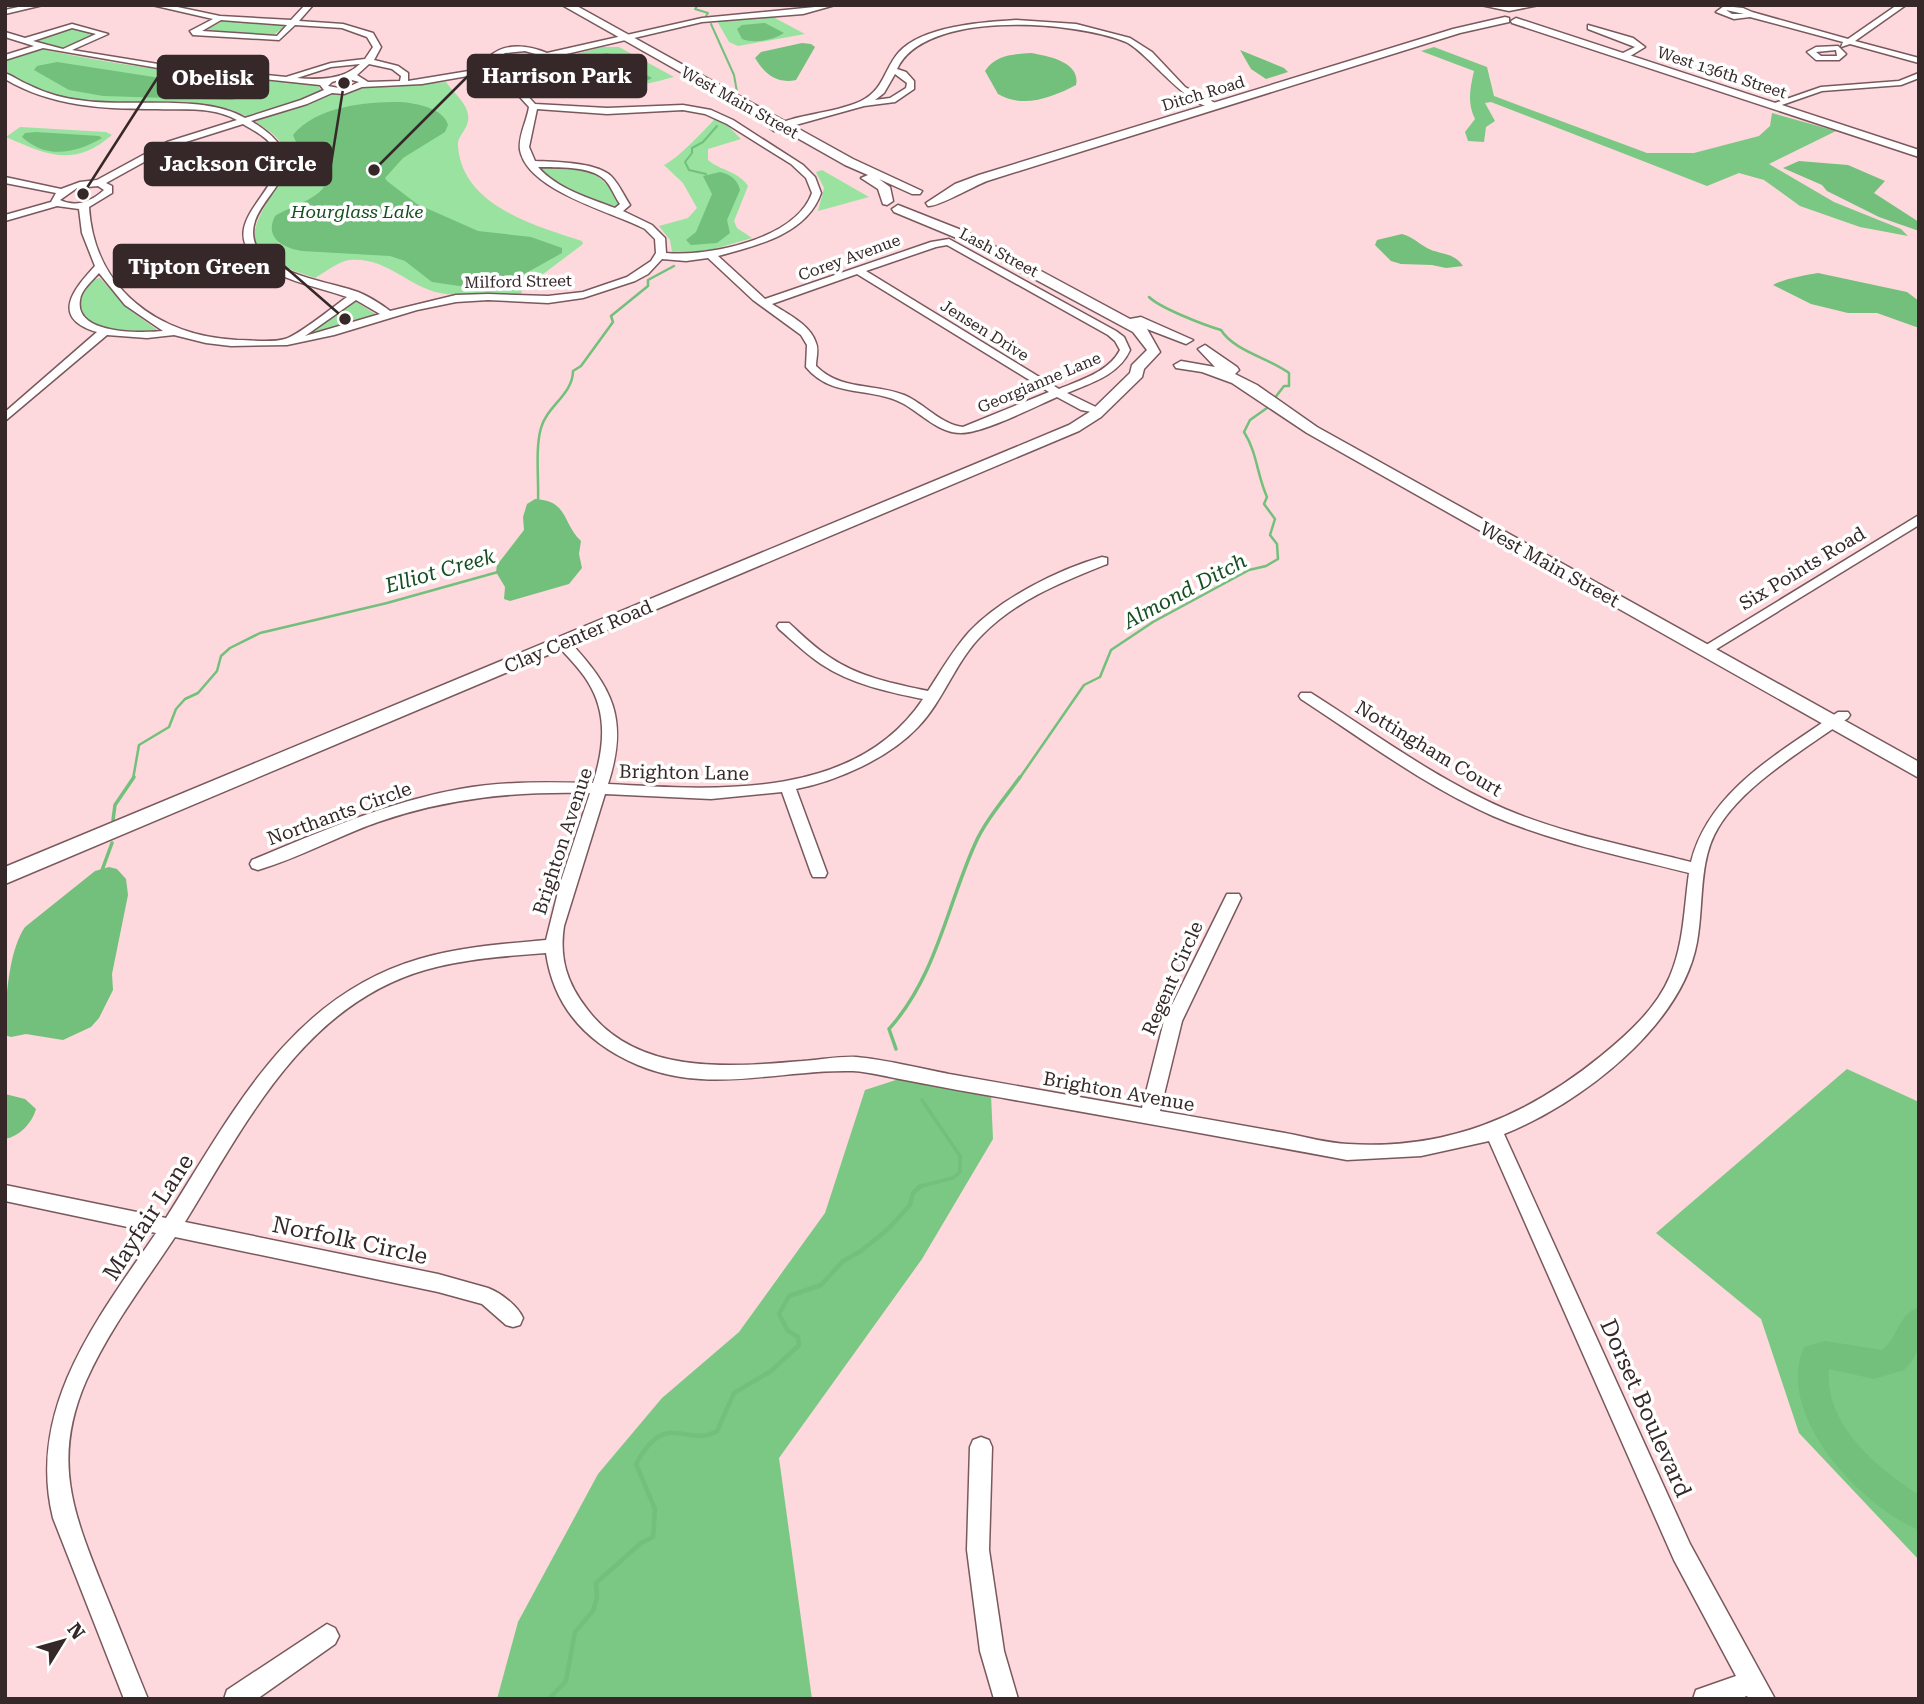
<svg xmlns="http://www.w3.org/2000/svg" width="1924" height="1704" viewBox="0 0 1924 1704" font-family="'Roboto Serif',serif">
	<rect width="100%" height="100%" fill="#fdd8dc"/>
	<g fill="#99e2a0">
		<polygon points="773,17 805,34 738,46 729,42 717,21"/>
		<polygon points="223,21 287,25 272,36 202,32"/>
		<polygon points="74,27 100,35 62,49 33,41"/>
		<path d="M 602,47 L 619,47 L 674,77 C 650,83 603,97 581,80 C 575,75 570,63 565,57 Z"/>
		<path d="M 41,49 C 130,68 224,79 315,84 L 323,91 L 340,93 L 369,87 L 446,82 C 456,96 475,109 466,127 C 463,133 457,139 458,146 C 462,206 536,226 582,241 L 583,244 L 522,290 L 521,295 C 495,294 466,298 440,293 C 407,286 386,256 349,260 C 338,262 325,272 315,278 C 302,273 287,269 275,263 C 210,228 326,172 269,131 C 258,123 244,114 232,110 C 215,104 196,105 179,105 C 122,104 52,109 5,70 L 5,59 Z"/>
		<path d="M 715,119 L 727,125 L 741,139 L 708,149 L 708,160 C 721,171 738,171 748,186 L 734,221 L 737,228 L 752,238 L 707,251 L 672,252 L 670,240 L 659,226 L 688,218 L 697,208 L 683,183 L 664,165 C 679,158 702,132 715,119 Z"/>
		<path d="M 20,127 L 106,132 L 112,135 C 73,168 48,155 6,137 Z"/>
		<path d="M 539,166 C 577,168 602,166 620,205 C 601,211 548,183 539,166 Z"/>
		<polygon points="822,170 869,197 818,211 824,188 816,172"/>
		<path d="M 100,278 L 130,310 L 160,332 C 136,339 98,331 80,313 L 80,295 L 92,280 Z"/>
		<polygon points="355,301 377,315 304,336 350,303"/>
	</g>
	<g fill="#7ac883">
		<path d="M 1434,47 L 1487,67 L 1494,96 L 1647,153 L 1694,153 L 1759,136 L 1770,126 L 1772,113 L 1836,131 L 1769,164 L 1834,202 L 1901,229 L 1908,236 L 1860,227 L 1800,206 L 1764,180 L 1739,173 L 1707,186 L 1491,102 L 1485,103 L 1495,121 L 1486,127 L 1484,142 L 1468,141 L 1465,132 L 1475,119 C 1467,103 1470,89 1474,71 L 1421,51 Z"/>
		<polygon points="1847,1069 1919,1102 1919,1560 1799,1433 1761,1319 1656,1233"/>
		<polygon points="902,1078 991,1095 993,1139 922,1259 779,1458 812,1699 497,1699 518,1622 598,1474 662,1398 739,1332 825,1213 865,1090"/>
	</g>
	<g fill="#72c07b">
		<path d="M 765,23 L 784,33 C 773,40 755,44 742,39 L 737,29 L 742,25 Z"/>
		<path d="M 802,43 L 811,44 L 815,47 L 796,80 C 776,84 765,74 755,58 L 761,52 Z"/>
		<polygon points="1240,50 1284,68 1288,72 1266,79 1251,69"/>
		<path d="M 607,53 L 633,61 L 640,71 L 652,78 C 634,89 609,85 590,78 L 591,68 L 582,62 L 582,57 Z"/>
		<path d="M 1031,53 C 1048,56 1081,62 1076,85 C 1053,97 1023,109 998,94 L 985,71 C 995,55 1014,54 1031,53 Z"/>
		<polygon points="57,62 199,84 247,87 256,91 251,96 231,100 103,96 69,90 34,70 37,66"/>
		<path d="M 400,102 C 415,103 444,108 448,125 L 445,132 L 403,158 L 385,178 L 387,181 L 417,204 L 478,231 L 531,237 L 562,248 L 562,253 L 519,277 L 473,288 L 432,282 L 405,261 L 390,256 L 302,251 C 283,248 264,238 275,216 C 294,204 343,194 323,162 C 310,155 298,150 293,135 C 317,106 365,102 400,102 Z"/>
		<path d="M 36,132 L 99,136 L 102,138 C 76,153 47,160 22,137 L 25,133 Z"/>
		<polygon points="1799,161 1848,165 1885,181 1874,193 1919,222 1919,231 1879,217 1827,191 1822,185 1783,168"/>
		<path d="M 720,172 C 730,174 738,180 740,190 L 727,220 L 730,233 L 717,243 L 691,245 L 686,240 L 696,232 L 712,194 L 703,176 Z"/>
		<path d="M 1402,234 C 1413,237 1418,243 1427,248 C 1440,255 1454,252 1463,266 L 1446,268 L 1432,265 L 1401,264 L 1391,261 L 1375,245 L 1377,240 Z"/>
		<path d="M 1818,273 L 1907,292 L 1919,301 L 1919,328 L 1877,313 L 1848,313 L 1811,304 L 1773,285 C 1783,279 1806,275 1818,273 Z"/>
		<path d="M 535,499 C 569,501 562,523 581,541 L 579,554 L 582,568 L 569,584 L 510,601 L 504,599 L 505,587 L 496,572 L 497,565 L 524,530 L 523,517 L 527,504 Z"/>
		<path d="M 109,867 L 117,869 L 126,879 L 128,895 L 112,974 L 113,990 L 99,1018 L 91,1027 L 63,1040 L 26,1034 L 11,1037 L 5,1035 C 5,1006 8,951 25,927 L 95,871 Z"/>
		<path d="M 5,1094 L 25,1099 L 36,1109 C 32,1123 20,1136 5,1139 Z"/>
	</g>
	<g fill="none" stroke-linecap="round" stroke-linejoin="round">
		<g stroke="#72c07b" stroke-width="2">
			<polyline points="698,5 695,9 708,13 706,16"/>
			<polyline points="711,24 734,75 737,92"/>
			<polyline points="706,174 689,170 685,162 692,153 692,148 703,142 717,126"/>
		</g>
		<g stroke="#72c07b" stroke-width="2.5">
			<path d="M 538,502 C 539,481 535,448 541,428 C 547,406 573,394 573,371 L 581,366 L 613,322 L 611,316 L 648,286 L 648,280 L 674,266"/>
			<polyline points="133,779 139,745 169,727 176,709 185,699 198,693 217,671 221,656 230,648 260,633 387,603 498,572"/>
			<path d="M 1019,779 L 1084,685 L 1100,677 L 1111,650 L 1153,622 L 1249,570 L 1266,566 L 1278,559 L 1277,544 L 1270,535 L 1275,519 L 1264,504 L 1267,497 C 1257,475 1257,452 1244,432 L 1250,420 L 1267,408 L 1284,386 L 1289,386 L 1289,373 C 1269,358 1234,351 1221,330 C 1204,325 1160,308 1149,297"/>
		</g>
		<g stroke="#72c07b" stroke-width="3.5">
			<polyline points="113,820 115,805 134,777"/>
			<polyline points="101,873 112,843"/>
			<path d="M 896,1049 L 889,1029 C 936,977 947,906 975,844 C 985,821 1005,798 1020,777"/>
			<polyline points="918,1187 953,1178 960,1172 960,1156 922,1100"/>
		</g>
		<path stroke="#72c07b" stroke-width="4.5" d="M 549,1699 L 566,1681 L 575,1632 L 593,1611 L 597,1598 L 596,1583 L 641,1543 L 653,1537 L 655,1509 L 636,1464 C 667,1407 686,1449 717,1431 L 734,1393 L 771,1371 L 799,1345 L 798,1337 L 788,1331 L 779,1314 L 789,1296 L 821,1285 L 843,1261 L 861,1251 L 888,1229 L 910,1205 L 913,1193 L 921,1186"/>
		<path fill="#72c07b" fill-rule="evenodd" d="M 1919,1307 L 1919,1348 L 1912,1361 L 1904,1370 L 1874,1379 L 1829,1369 C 1824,1424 1877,1468 1919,1495 L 1919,1530 C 1861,1506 1774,1415 1804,1347 L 1825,1341 L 1882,1350 C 1899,1337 1897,1315 1919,1307 Z"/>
		<g stroke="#79595d" stroke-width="3">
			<g id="street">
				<polygon points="27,5 43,5 5,14 5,10"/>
				<path d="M 152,5 L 168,5 L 220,16 L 291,20 L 305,5 L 313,5 L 299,21 L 343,24 L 373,33 L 381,47 L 374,60 L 398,66 L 408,73 L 408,81 L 493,67 L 488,58 C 504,42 528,45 547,53 L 702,18 L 835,5 L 803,14 L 702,22 L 503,69 L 535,104 L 607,108 L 683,105 L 711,110 L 733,120 L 803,165 L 815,177 L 821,193 C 807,234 756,246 718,256 L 765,299 L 931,242 L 949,239 L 1116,331 L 1124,337 L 1130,350 C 1119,375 1091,383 1067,393 L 1102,410 L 1102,414 L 1081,410 L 1057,397 C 1034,407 984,433 961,433 C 939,433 923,415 904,404 C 872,386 832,399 806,367 L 807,345 L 801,335 L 753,300 L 708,258 L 686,261 L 662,259 L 648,274 L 635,281 L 583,298 L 548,303 L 488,300 L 456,302 L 417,310 L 334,335 L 287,345 L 231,346 L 206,343 L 174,335 L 147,338 L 107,335 L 5,421 L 5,412 L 97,332 C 50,318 73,290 95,266 L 82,233 L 79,209 L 57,206 L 5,221 L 5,215 L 51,202 L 56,193 L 5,183 L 5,177 L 61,189 L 80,182 L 97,180 L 167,142 L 237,120 C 213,106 184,110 157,109 C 104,109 52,107 5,79 L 5,73 C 13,76 21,82 29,85 C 47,94 66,99 86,101 C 133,107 205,94 245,118 L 301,100 L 324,90 L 320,85 L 158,68 L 43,48 L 5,60 L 5,55 L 34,46 L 5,37 L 5,32 L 25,38 L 72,24 L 108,34 L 72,50 L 158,64 L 286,77 L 331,63 L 365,59 L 373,47 L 367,37 L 342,28 L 295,25 L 279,40 L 193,35 L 190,31 L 213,19 ZM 221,20 L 287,25 L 277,36 L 202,31 ZM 72,28 L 96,34 L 63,49 L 33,41 ZM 525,51 L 539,55 L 500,65 L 495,60 L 505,53 ZM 360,64 C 343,80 319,80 297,78 L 331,67 ZM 369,64 L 392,69 L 401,76 L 400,81 L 368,82 L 357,75 ZM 496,71 L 529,107 C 527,121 518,136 520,150 C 528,191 610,211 645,229 L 655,239 L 656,253 L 651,261 L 627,277 L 583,292 L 548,296 L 488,294 L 456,295 L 390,311 C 381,304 368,296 358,292 C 333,283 271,274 257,248 C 232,199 337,173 251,121 L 307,104 L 332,93 L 344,94 L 362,87 L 422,84 ZM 345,78 L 359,82 L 344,89 L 328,86 L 332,82 ZM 537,109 L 607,114 L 683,110 L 705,114 L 727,124 L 791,164 L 806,178 L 812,193 C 796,239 709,257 666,253 L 665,238 L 652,225 L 623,211 L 630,205 C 624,196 619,184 611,176 C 596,162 555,162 535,161 L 529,147 ZM 243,124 C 254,131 270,138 275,151 C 291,188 212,221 258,261 C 281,281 319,287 347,297 C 333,307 299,335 285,339 C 271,343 252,340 237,340 C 158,336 94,289 89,207 L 112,193 L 112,186 L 106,183 L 173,146 ZM 538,167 C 557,168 590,165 605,180 C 611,186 615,197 620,204 L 615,208 C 589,198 557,189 538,167 ZM 98,186 L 104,190 C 92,201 76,208 60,200 L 77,188 ZM 947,245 L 1108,335 L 1115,341 L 1120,350 C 1109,372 1080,380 1059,389 L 866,271 L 936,247 ZM 99,273 L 125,305 L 163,331 C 142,333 74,335 80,300 C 81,290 92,281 99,273 ZM 857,274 L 1049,392 L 963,427 C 940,424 925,404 904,395 C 874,383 841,391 816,366 C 816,358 819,350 816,343 C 811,325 786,313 772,304 ZM 356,300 L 380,314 L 305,336 Z"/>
				<path d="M 1897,5 L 1906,5 L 1855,41 L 1919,58 L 1919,63 L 1850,44 L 1841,47 L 1843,42 L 1750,17 L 1734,19 L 1716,12 L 1724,6 L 1743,8 L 1752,12 L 1848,39 ZM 1726,10 L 1744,14 L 1732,14 Z"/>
				<path d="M 1016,20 L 1076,24 L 1130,38 L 1152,52 L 1185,87 L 1219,105 C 1196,119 1148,52 1126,42 C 1075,21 925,9 897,69 L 906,72 L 914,81 L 914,89 L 895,102 L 864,106 L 774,131 L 770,128 C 792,114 834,114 861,101 C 884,90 884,69 899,52 C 923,26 983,22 1016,20 ZM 895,74 L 907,83 L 906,88 L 890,98 L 875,100 L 884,93 Z"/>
				<polygon points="1588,25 1633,38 1645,47 1627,58 1621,58 1621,54 1635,47 1588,29"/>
				<path d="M 1838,46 L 1846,54 L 1839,60 L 1816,60 L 1807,52 L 1816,47 ZM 1836,50 L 1837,56 L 1821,56 L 1816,52 Z"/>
				<polygon points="1919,73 1919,78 1901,85 1822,91 1776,107 1769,105 1821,87 1899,81"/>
				<polygon points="1919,515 1919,525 1710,653 1705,654 1698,650"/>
				<path d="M 1102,557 L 1107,558 L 1107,564 C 1062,582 1016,600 982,635 C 955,662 944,700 918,727 C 889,758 837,781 796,789 L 827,873 L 825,877 L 813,877 L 811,873 L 782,792 L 711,799 L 605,794 L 564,926 C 559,959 567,983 587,1009 C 637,1076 730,1067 803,1061 C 820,1060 839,1056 856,1057 C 887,1060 919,1068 949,1074 C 1014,1085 1078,1097 1142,1108 L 1164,1021 L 1225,898 L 1227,894 L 1239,894 L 1241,898 L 1182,1021 L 1160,1111 C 1202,1118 1243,1126 1285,1133 C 1306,1137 1327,1143 1348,1144 C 1446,1150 1526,1117 1601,1056 C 1628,1034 1656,1009 1670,976 C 1684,943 1684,908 1689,873 C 1623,856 1556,843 1493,816 C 1425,786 1364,740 1301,699 L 1299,696 L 1301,693 L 1311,693 C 1374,733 1436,779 1505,809 C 1564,834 1628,846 1691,862 C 1709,790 1781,752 1838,712 L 1848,712 L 1850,715 L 1848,718 C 1807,748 1744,784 1718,828 C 1698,861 1704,905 1697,942 C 1682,1026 1580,1104 1504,1134 L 1690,1544 L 1775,1699 L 1749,1699 L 1747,1696 L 1739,1699 L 1693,1699 L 1696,1690 L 1736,1676 L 1674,1560 L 1489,1141 L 1421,1156 L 1347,1160 C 1234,1139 1122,1119 1009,1099 C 975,1093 940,1087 905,1080 C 888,1077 870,1072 853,1071 C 780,1069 710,1095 638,1065 C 588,1044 554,1008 546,953 C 505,956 464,959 425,970 C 304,1005 246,1123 185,1222 L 438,1274 L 488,1288 C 501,1293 518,1306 523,1318 L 520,1325 L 513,1327 L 506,1325 L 482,1304 L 438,1292 L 175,1237 C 144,1284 109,1329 86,1381 C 51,1461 74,1515 104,1590 C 119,1626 133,1663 148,1699 L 124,1699 L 53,1518 C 26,1408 98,1318 156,1233 L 5,1201 L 5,1185 L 166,1218 C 233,1112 290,997 419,959 C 460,947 503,944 546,940 L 560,884 L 590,793 C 516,791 448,798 378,822 C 338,836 299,858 258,870 L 252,868 L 250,864 L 252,860 C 320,832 387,802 460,789 C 504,781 548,782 593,783 C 604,749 608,714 588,682 C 579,667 566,656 556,643 L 563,639 L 568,640 C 613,688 629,719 608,784 C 715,790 855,801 923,699 C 888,692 851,684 821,664 C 806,654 793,641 779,629 L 777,626 L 779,623 L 789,623 C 802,635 815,648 831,658 C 859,677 895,684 928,691 C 941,671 953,650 969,632 C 1000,599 1059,569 1102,557 Z"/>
				<polygon points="981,1437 989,1440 992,1447 989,1550 1004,1651 1018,1699 994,1699 980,1651 967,1550 970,1447 973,1440"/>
				<polygon points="327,1624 335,1628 339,1636 335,1644 257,1699 224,1699 227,1690"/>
			</g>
		</g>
		<g stroke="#79595d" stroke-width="3">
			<g id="secondary">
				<polygon points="562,5 575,5 853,159 922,191 920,194 912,194 879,179 890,187 893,201 887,205 883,204 878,189 861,178 868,175 845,165"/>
				<polygon points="1481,5 1539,5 1509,11"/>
				<path d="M 1505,17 L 1509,18 L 1509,22 L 1460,33 L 987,181 C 974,186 938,207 928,206 L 926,203 L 955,184 L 979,175 L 1453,29 Z"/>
				<polygon points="1516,18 1919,150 1919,157 1512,23 1511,21"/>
				<polygon points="898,205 974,235 1130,319 1141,317 1193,340 1186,344 1147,329 1160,352 1144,369 1142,377 1101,417 1079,431 5,884 5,867 1069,425 1091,411 1130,373 1132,365 1147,350 1133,332 964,241 894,212 892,209"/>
				<polygon points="1205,345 1237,367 1239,370 1235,374 1257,385 1317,427 1919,762 1919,778 1307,433 1232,383 1202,372 1176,368 1174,365 1181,361 1215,367 1198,349"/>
			</g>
		</g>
		<use href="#street" fill="#fff" fill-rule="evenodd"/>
		<use href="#secondary" fill="#fff" fill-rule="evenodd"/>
	</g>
	<g text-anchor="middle" stroke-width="7" stroke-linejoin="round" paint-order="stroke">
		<g font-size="16" fill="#362829" stroke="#fff">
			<text transform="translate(1722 72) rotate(18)" y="6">West 136th Street</text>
			<text transform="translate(1203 93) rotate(-17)" y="6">Ditch Road</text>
			<text transform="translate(740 102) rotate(29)" y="6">West Main Street</text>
			<text transform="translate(999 252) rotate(28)" y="6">Lash Street</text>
			<text transform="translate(849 257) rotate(-20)" y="6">Corey Avenue</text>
			<text transform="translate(518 281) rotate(-1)" y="6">Milford Street</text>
			<text transform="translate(985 330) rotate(32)" y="6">Jensen Drive</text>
			<text transform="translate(1039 382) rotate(-23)" y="6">Georgianne Lane</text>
		</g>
		<g font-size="18" font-style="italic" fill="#184f22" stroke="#fff">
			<text x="357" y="218">Hourglass Lake</text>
		</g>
		<g font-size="19" fill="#362829" stroke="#fff">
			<text transform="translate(1550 564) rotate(29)" y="7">West Main Street</text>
			<text transform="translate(1802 568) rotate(-31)" y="7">Six Points Road</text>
			<text transform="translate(578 636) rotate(-23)" y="7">Clay Center Road</text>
			<text transform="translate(1429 748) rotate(31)" y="7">Nottingham Court</text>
			<text transform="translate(684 772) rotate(1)" y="7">Brighton Lane</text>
			<text transform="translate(339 813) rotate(-20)" y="7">Northants Circle</text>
			<text transform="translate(562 841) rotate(-72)" y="7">Brighton Avenue</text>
			<text transform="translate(1172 978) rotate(-66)" y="7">Regent Circle</text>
			<text transform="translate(1119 1091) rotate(10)" y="7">Brighton Avenue</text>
		</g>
		<g font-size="21" font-style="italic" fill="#184f22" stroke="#fff">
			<text transform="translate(440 571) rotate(-16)" y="7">Elliot Creek</text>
			<text transform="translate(1185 591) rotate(-28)" y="7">Almond Ditch</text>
		</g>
		<g font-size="23" fill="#362829" stroke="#fff">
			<text transform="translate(148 1217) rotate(-57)" y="8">Mayfair Lane</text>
			<text transform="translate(350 1240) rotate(12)" y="8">Norfolk Circle</text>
			<text transform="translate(1646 1408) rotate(66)" y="8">Dorset Boulevard</text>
		</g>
	</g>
	<path fill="none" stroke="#362829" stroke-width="2.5" d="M374 170L468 76M83 194L158 77M344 83L331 164M345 319L284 266"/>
	<g fill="#362829" stroke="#fff" stroke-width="2.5">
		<circle cx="374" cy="170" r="7"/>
		<circle cx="83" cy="194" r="7"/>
		<circle cx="344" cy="83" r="7"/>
		<circle cx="345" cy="319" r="7"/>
	</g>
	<g fill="#362829" stroke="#362829" stroke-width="2.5">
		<rect x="468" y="55" width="178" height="42" rx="7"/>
		<rect x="158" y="56" width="110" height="42" rx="7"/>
		<rect x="145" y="143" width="186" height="42" rx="7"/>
		<rect x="114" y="245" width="170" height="42" rx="7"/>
	</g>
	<g font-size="21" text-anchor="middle" font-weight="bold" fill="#fff">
		<text x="557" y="83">Harrison Park</text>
		<text x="213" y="85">Obelisk</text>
		<text x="238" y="171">Jackson Circle</text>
		<text x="199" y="274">Tipton Green</text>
	</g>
	<rect width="1924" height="1704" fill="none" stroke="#362829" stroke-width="14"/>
	<g transform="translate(63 1641) rotate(53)" stroke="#ffffff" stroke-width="5" paint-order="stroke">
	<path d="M0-5L12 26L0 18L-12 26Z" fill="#362829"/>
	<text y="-10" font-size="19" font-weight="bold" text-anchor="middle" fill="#362829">N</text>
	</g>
</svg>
